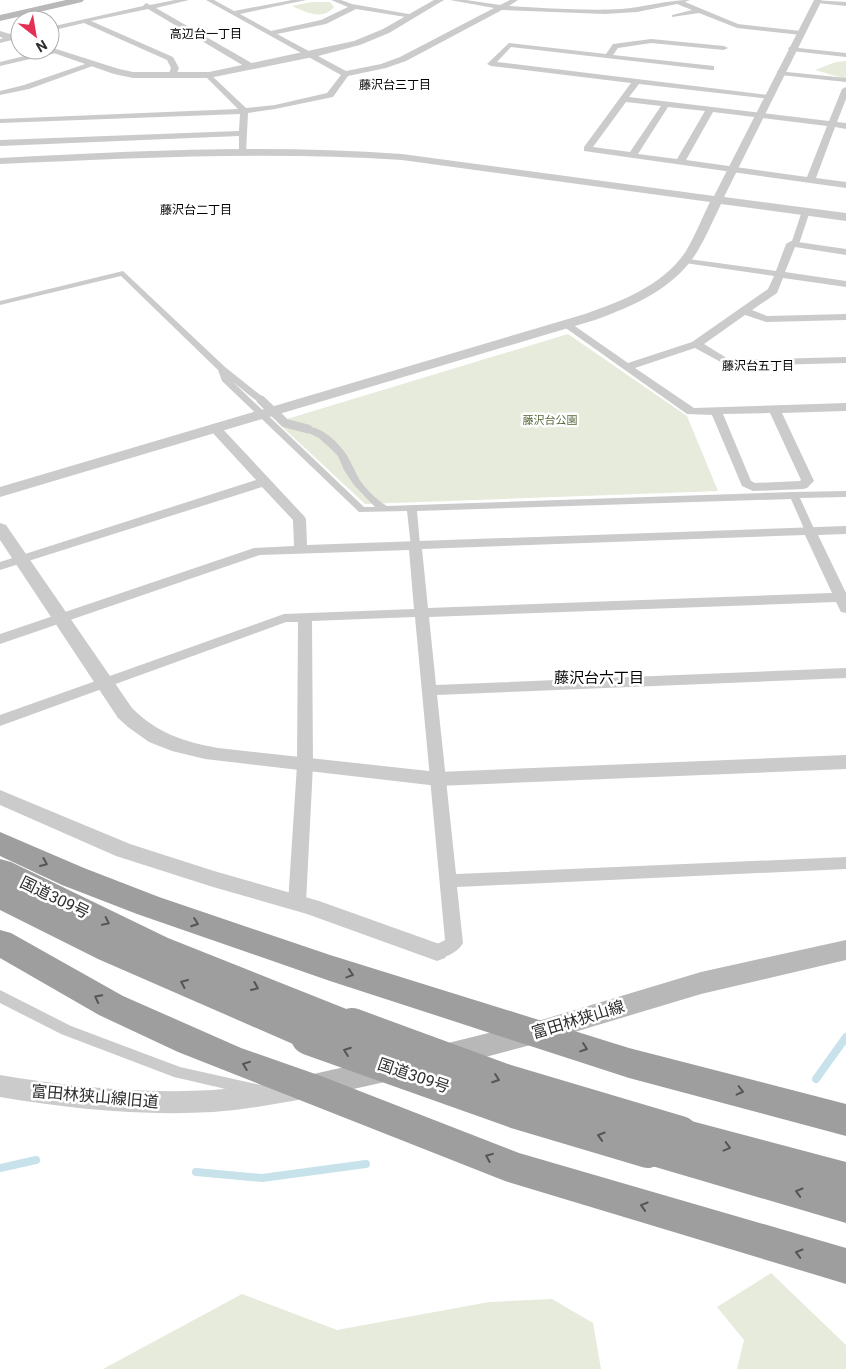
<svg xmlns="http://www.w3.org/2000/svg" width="846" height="1369" viewBox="0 0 846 1369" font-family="Roboto,'Noto Sans JP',sans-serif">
	<rect width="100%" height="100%" fill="#fff"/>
	<g fill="#e6ebdb">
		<path d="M 312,2 L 330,2 L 334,7 C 323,21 305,12 292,6 Z"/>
		<polygon points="846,61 846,79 815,70 836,62"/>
		<polygon points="568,334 687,416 718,491 365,504 277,422"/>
		<polygon points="771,1273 846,1345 846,1369 737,1369 744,1340 717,1307"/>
		<polygon points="242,1294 337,1330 489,1302 552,1299 593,1323 601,1369 103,1369"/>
	</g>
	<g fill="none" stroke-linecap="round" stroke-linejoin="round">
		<g stroke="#c7e2eb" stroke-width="8">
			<polyline points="816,1079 846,1037"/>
			<polyline points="0,1168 36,1160"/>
			<polyline points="196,1172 262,1178 366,1164"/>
		</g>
		<g fill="#cbcbcb" fill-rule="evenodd">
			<polygon points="806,209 810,211 799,244 792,246 791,244 802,211"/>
			<path d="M 123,271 L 225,367 L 264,398 L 264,402 L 258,402 L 233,382 L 364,507 L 375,507 L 354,485 L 344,470 L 338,456 L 331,449 L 319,438 L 305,431 L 305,427 C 320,425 338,442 346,454 C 352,463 355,473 361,482 C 369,492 377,500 387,506 L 794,492 L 846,491 L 846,497 L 800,498 L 815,531 L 810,534 L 805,531 L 791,499 L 417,511 L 420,545 L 419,547 L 411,547 L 407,511 L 359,512 L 222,381 L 218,370 L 121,276 L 0,305 L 0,301 Z"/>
			<polygon points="0,990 71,1026 180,1067 256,1084 261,1085 263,1090 261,1095 256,1096 174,1077 61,1034 0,1003"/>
		</g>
		<g fill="#cbcbcb" fill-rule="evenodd">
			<polygon points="175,0 189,0 156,8 255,65 255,69 249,69 148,9 91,21 173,57 179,68 175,78 168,76 171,68 167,60 84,23 50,31 50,27 143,6 146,3 150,5"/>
			<path d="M 206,0 L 214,0 L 234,11 L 292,0 L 306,0 L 240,14 L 271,31 L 321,20 L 348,7 L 331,0 L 341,0 L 352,4 L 414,15 L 414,17 L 412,18 L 356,9 L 326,24 L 277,34 L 346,71 L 381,64 L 400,57 L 494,8 L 450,0 L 466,0 L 500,5 L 510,0 L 518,0 L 509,6 C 546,8 584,11 622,9 C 645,7 667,0 690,0 L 685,2 L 738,24 L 801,31 L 805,33 L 801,35 L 737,28 L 699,13 L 672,17 L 672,15 L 692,10 L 677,4 L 637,12 L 605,14 L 502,10 L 406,61 L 386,68 L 348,76 L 333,97 L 275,109 L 248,113 L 246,153 L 239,151 L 239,136 L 0,146 L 0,140 L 239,131 L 240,114 L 0,123 L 0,119 L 238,109 L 206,77 L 205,75 L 209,73 L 246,108 L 275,105 L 327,93 L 341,75 Z"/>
			<polygon points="814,0 846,2 846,6 817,3"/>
			<polygon points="20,34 20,38 0,43 0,39"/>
			<path d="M 651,39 L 724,46 L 728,48 L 724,50 L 651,43 L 618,48 L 613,55 L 714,66 L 714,70 L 711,70 L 511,47 L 497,62 L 768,95 L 771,95 L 771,99 L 639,84 L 629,97 L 829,121 L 842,89 L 846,87 L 846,99 L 837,122 L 846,123 L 846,129 L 835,127 L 816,178 L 846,182 L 846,188 L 584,151 L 584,147 L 631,83 L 491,66 L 487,64 L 509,43 L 606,54 L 613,44 ZM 626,102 L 661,106 L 630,152 L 593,147 ZM 668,107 L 705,111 L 677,159 L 638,154 ZM 713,112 L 827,126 L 807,177 L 686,160 Z"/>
			<polygon points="789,47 846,53 846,57 792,51 788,49"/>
			<polygon points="53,49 57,51 56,53 0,66 0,62"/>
			<polygon points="91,62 98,64 29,89 0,95 0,91 24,85"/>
			<polygon points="777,71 846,78 846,82 780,75 777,75"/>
			<path d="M 791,241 L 846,249 L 846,255 L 795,247 L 785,272 L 846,281 L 846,287 L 783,278 L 777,293 L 752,310 L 767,316 L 846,314 L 846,320 L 766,322 L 745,315 L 704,344 L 730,360 L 846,357 L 846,363 L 728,366 L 695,348 L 635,368 L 694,408 L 846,403 L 846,411 L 782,413 L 814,481 L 807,488 L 803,489 L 753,491 L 742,486 L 712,415 L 687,414 L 560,324 L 565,321 L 569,322 L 628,363 L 692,342 L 768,289 L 774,276 L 685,263 L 681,262 L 681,258 L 776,271 L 786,244 ZM 770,413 L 801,480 L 800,481 L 755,483 L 751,481 L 723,414 Z"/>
			<path d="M 215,424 L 219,425 L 304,516 L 306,519 L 307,545 L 846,526 L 846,534 L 818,535 L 846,593 L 846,613 L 841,612 L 836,602 L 429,617 L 436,685 L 846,668 L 846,678 L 437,695 L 456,874 L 846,857 L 846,869 L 457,887 L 463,943 C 458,953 441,961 431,957 L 428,952 L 431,947 L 445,940 L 415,617 L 312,621 L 313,765 L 306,903 L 303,908 L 297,910 L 291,908 L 288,903 L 297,765 L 298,622 L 286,622 L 0,726 L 0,715 L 284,614 L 414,609 L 409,550 L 260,555 L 0,644 L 0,634 L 254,548 L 294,546 L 293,520 L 262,487 L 0,570 L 0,562 L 256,480 L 211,431 L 209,428 L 211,425 ZM 805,535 L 832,593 L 428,608 L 422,549 Z"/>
		</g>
		<g fill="#cbcbcb" fill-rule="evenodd">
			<polygon points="434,0 444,0 389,33 360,45 318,56 209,78 133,78 114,74 45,50 50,50 50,47 53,48 119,69 133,72 209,72 354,41 383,29"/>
			<path d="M 814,0 L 822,0 L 724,197 L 846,213 L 846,221 L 721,204 C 713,220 706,237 697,252 C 674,289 633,306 595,320 L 0,497 L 0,487 L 585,314 C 622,301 664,285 686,251 C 695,236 702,218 710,202 L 402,160 C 268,151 134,158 0,164 L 0,158 C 134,151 268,144 402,154 L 714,196 Z"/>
			<polygon points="0,31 20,37 20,43 0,37"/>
			<path d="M 0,523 L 6,525 L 132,708 C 157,733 184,742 218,748 L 438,772 L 846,755 L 846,769 L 438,786 L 205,759 L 172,751 L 149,742 L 128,727 L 118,718 L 0,540 Z"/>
			<polygon points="0,790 130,844 214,871 319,901 445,946 448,952 445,958 437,961 307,914 213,887 116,856 0,805"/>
			<path d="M 0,1075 C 70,1087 142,1094 213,1090 C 244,1088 274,1082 304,1077 L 313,1080 L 316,1088 L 313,1096 L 304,1099 C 274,1104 244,1110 213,1112 C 142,1116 70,1109 0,1097 Z"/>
		</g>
		<g fill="#b8b8b8" fill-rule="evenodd">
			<polygon points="66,0 84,0 82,2 0,21 0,15"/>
			<polygon points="846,940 846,960 701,994 538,1043 440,1069 430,1065 426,1057 430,1049 440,1045 538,1021 701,972"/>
			<polygon points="389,1057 399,1061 403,1069 399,1077 389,1081 309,1099 299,1096 295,1087 299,1078 309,1075"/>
		</g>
		<g fill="#9e9e9e" fill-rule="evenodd">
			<polygon points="0,832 84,868 159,897 330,955 629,1048 846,1104 846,1136 629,1078 330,981 137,914 62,885 0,856"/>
			<polygon points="0,859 11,862 168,938 364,1016 369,1026 364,1036 352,1040 321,1028 326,1037 321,1047 309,1051 98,959 0,910 0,884 2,885 0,884"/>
			<polygon points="0,930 11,933 123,996 241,1048 321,1076 519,1153 846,1248 846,1284 505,1181 178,1052 99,1015 0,958"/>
			<polygon points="680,1118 846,1162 846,1223 635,1161 630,1150 635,1139 648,1134 664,1138 662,1134 667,1123"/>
		</g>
		<polyline stroke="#cbcbcb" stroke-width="9" points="261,400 285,423 308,429"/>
		<g stroke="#9e9e9e" stroke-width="36">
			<polyline points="352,1026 505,1082 680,1134"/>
			<polyline points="309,1037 517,1111 648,1150"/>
		</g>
	</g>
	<defs><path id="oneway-chevron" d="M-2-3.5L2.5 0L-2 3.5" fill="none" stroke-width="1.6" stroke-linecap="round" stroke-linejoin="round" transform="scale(1.25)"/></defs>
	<g stroke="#555">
		<use href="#oneway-chevron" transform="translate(44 863) rotate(23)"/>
		<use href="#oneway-chevron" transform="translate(106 922) rotate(26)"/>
		<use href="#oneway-chevron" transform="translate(195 923) rotate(20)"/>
		<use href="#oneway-chevron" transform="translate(350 974) rotate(18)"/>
		<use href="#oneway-chevron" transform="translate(184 983) rotate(-156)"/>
		<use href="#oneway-chevron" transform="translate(255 987) rotate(23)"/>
		<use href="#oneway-chevron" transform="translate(98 998) rotate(-153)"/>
		<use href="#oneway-chevron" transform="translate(584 1048) rotate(19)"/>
		<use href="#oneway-chevron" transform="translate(347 1051) rotate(-160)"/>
		<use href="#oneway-chevron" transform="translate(246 1065) rotate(-159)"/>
		<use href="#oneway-chevron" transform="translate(496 1079) rotate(20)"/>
		<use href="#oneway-chevron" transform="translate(740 1091) rotate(14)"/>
		<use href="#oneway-chevron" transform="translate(601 1136) rotate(-163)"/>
		<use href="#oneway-chevron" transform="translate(727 1147) rotate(15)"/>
		<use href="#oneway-chevron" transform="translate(489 1157) rotate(-158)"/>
		<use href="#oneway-chevron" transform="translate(799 1192) rotate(-164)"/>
		<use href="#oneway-chevron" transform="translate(644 1206) rotate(-163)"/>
		<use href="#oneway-chevron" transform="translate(799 1253) rotate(-164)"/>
	</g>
	<g text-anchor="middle" stroke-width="5" stroke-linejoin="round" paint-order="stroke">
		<g font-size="11" fill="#57693b" stroke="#fff">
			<text x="550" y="424">藤沢台公園</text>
		</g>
		<g font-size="12" fill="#000" stroke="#fff">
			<text x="206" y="38">高辺台一丁目</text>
			<text x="395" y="89">藤沢台三丁目</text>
			<text x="196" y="214">藤沢台二丁目</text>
			<text x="758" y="370">藤沢台五丁目</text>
		</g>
		<g font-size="15" fill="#000" stroke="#fff">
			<text x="599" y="683">藤沢台六丁目</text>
		</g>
		<g font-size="16" fill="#2e2e2e" stroke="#fff">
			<text transform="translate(55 897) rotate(26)" y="6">国道309号</text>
			<text transform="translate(578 1019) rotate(-17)" y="6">富田林狭山線</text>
			<text transform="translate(414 1075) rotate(19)" y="6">国道309号</text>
			<text transform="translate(95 1096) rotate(5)" y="6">富田林狭山線旧道</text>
		</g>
	</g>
	<g transform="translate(35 35) rotate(149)"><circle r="24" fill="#ffffff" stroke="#ababab"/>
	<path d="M0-4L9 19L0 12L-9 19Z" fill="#e43055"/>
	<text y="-8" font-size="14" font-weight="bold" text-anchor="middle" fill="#2e2e2e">N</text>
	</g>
</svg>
